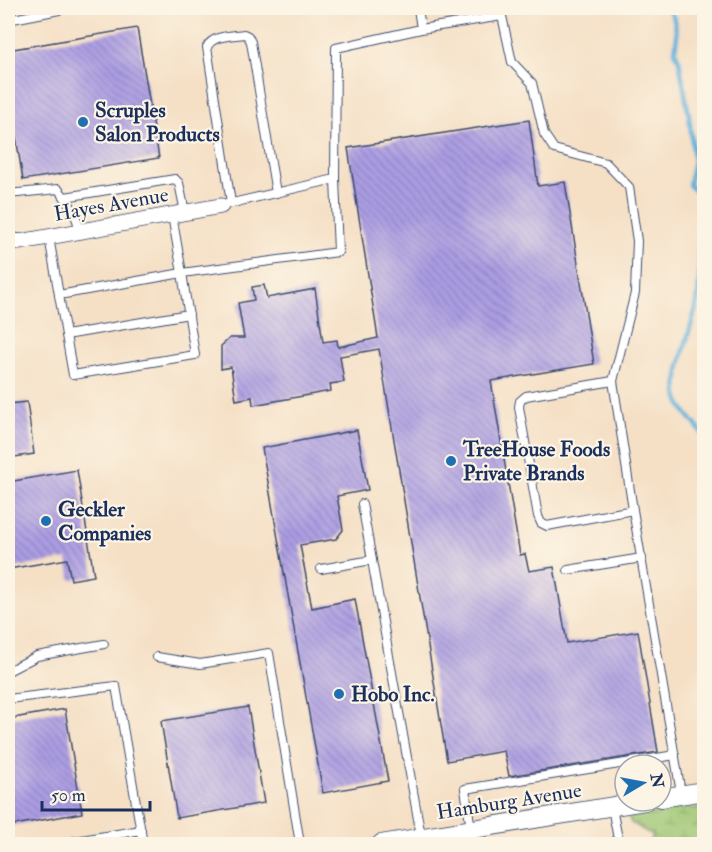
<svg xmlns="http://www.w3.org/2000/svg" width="712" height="852" viewBox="0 0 712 852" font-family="'IM FELL Double Pica',serif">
	<defs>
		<pattern id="wetland-marsh" width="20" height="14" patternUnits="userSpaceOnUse" patternTransform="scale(1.5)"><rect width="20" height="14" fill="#9dc672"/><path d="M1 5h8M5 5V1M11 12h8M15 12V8" fill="none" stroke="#7fa161"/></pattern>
		<pattern id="building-back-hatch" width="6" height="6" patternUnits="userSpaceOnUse" patternTransform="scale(1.5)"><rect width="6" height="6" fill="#ac9de3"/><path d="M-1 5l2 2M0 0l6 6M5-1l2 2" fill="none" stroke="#8b80bb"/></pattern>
	</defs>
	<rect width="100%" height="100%" fill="#fcf5e5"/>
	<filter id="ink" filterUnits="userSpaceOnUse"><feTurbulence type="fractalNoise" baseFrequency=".0167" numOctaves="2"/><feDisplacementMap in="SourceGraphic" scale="12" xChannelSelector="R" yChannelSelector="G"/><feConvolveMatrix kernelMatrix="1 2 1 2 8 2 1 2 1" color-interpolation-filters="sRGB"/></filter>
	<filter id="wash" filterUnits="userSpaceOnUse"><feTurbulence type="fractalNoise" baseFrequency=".008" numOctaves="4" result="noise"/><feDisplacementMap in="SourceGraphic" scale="24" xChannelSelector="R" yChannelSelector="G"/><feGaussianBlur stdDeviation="1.35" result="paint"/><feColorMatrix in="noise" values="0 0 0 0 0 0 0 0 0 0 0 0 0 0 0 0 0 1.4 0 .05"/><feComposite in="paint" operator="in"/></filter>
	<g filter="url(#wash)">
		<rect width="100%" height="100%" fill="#f5e0c6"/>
		<path fill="url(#wetland-marsh)" stroke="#5c7a68" stroke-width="1.5" d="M 671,808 L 704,808 L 704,844 L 649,844 L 652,834 C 643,832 640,826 631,823 L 629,818 L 632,814 Z"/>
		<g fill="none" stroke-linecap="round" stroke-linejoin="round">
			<path stroke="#60b1db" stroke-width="4.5" d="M 669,8 L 674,19 L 677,35 L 675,51 L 679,60 L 689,116 L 694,160 L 689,185 L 701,196 C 703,205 700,214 700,223 C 698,251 702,279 696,307 C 690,334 674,370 678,398 C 681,410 697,425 704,436"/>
		</g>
		<g id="blocks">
			<g fill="url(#building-back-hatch)">
				<polygon points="137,28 159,158 23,180 8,87 8,50"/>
				<polygon points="529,120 538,186 565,182 594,364 491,381 520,555 525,554 529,571 554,567 567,643 638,631 658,752 509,776 504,751 447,761 379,349 340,356 344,382 330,384 331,391 253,405 252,397 236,400 231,367 221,369 221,346 230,338 244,338 238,303 254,300 252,287 264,285 267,298 315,289 323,342 337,340 338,347 378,338 348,148"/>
				<polygon points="27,402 34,454 8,458 8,404"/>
				<polygon points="357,430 368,490 337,496 343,530 336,539 300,545 312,608 355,599 388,781 323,793 262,448"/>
				<polygon points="77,470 94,576 71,580 67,559 8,569 8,482"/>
				<polygon points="248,707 264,803 177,818 161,721"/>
				<polygon points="65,709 82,813 8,826 8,719"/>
			</g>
		</g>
	</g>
	<g filter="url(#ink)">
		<use href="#blocks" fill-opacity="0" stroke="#3c4a6e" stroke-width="1.5"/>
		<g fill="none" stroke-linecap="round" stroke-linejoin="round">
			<g stroke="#3c4a6e" stroke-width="10">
				<g id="service">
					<polyline points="8,20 59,10 58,8"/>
					<polyline points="421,29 502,16 512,62 532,83 544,134 554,149 606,163 629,187 637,241 635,293 613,381 633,510 681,793"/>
					<path d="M 8,194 L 58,189 C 70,203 76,214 80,231"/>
					<polyline points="65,197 175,179 179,183 185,212"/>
					<path d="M 231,203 L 207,47 C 213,35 231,36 244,34 L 248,36 L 251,42 L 276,193"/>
					<polyline points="228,204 335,179 336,48 421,29 418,8"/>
					<polyline points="49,237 59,295 182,273 172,215"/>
					<polyline points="59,295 73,375 195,355 182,273 338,252 335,179"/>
					<polyline points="66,335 189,314"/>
					<polyline points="613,381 526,396 520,401 519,407 538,516 541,523 547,526 633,510"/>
					<polyline points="362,504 421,836"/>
					<polyline points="321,569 372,560"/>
					<polyline points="568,570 642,558"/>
					<polyline points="157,657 200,664 269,653 300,844"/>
					<polyline points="8,671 37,656 104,644"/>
					<polyline points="8,699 116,686 143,844"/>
					<polyline points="612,808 619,844"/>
					<polyline points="471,829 465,789 675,755"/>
					<polyline points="58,844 141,830"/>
				</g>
			</g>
			<g stroke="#3c4a6e" stroke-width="17">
				<polyline id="minor" points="8,240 20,242 221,206"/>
			</g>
			<g stroke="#3c4a6e" stroke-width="20">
				<g id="tertiary">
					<polyline points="661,798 704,791"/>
					<polyline points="381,844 645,801"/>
				</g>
			</g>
			<use href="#service" stroke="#fff" stroke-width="8"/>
			<use href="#minor" stroke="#fff" stroke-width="15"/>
			<use href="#tertiary" stroke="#fff" stroke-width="18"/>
		</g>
	</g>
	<g fill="#1f6fb2" stroke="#fcf5e5" stroke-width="2">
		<circle cx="83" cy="122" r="6"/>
		<circle cx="451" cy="461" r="6"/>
		<circle cx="46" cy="521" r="6"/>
		<circle cx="339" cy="694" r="6"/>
	</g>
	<g text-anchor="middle" stroke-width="4.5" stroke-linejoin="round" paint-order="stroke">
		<g font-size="21" font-weight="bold" fill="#1b2f5e" stroke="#fcf5e5" text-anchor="start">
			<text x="95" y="117">Scruples<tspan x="95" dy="24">Salon Products</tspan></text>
			<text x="463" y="456">TreeHouse Foods<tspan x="463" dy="24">Private Brands</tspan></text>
			<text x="58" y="516">Geckler<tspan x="58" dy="24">Companies</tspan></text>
			<text x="351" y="701">Hobo Inc.</text>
		</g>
		<g font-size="21" fill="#1b2f5e" stroke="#fcf5e5">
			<text transform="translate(111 204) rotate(-10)" y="7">Hayes Avenue</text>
			<text transform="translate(509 801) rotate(-9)" y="7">Hamburg Avenue</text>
		</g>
	</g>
	<rect width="712" height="852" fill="none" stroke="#fcf5e5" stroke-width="30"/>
	<g transform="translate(643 783) rotate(80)"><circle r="28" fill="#fcf5e5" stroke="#a2a6af" stroke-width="1.5"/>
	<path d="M0-4.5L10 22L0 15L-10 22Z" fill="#1f6fb2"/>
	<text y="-9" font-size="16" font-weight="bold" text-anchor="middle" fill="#1b2f5e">N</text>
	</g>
	<path d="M42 801v9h108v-9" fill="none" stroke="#1b2f5e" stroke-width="3"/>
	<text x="51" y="801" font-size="18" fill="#1b2f5e" stroke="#fcf5e5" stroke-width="4.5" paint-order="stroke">50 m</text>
</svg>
